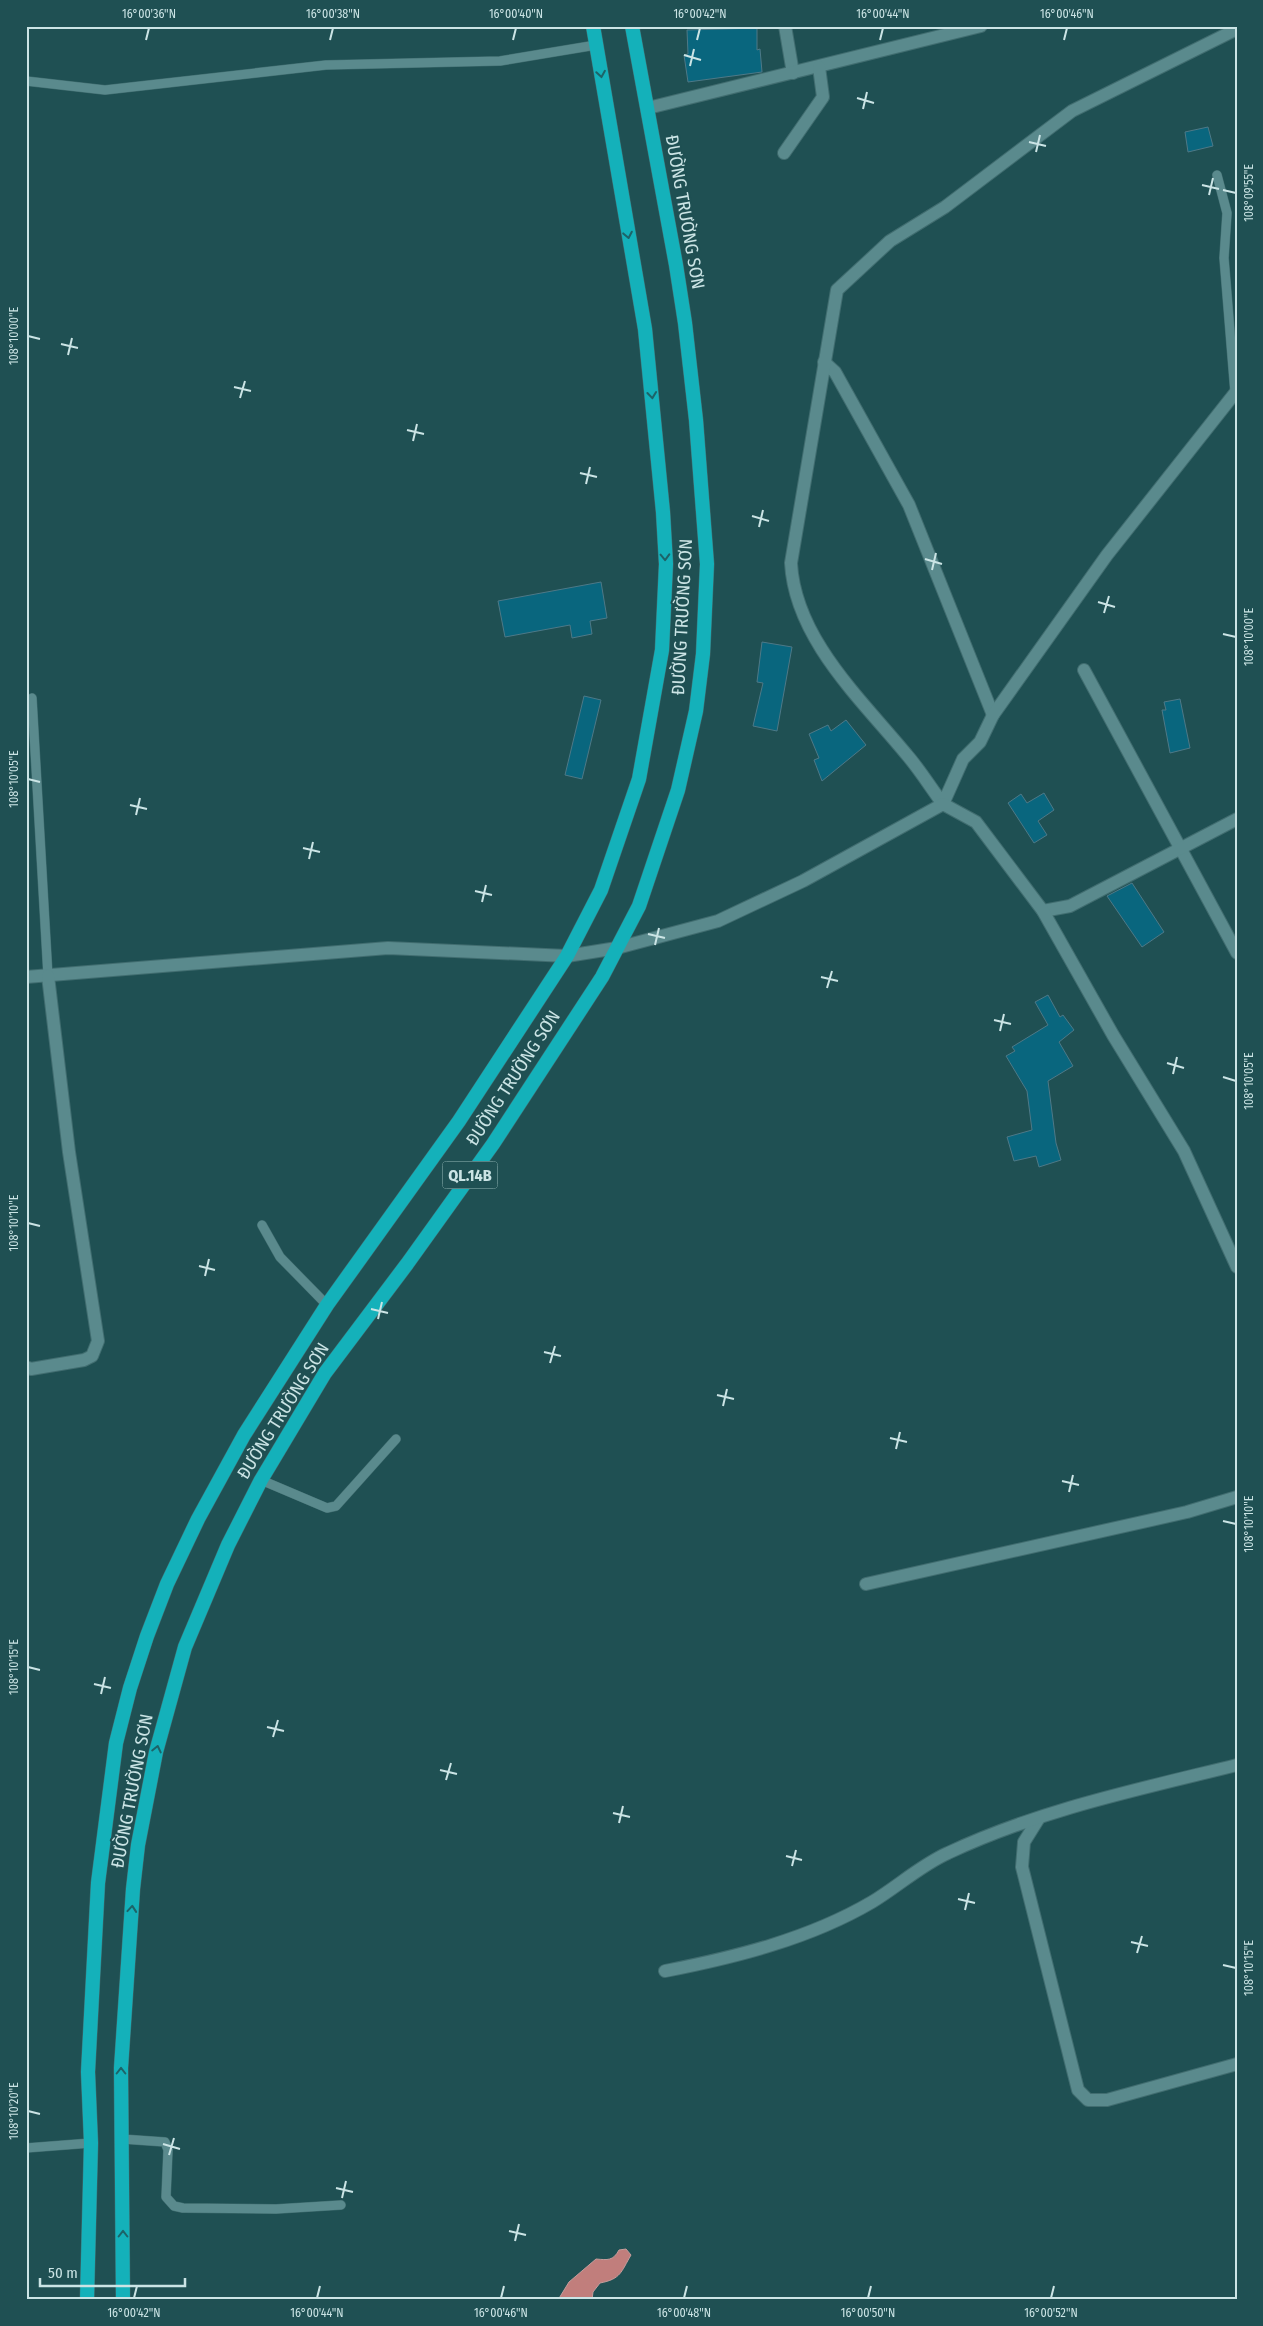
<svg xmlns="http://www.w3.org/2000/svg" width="1263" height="2326" viewBox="0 0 1263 2326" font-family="'Fira Sans Condensed',sans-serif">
	<rect width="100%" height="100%" fill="#1f5053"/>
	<path fill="#c17e7c" stroke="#c49d9c" d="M 626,2249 L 631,2255 C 621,2272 621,2279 600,2283 L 593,2292 L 592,2300 L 558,2300 L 569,2282 L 596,2259 C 608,2260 613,2261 619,2250 Z"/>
	<g fill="#09667e" stroke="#4e7987">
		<polygon points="757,28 757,50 760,49 762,72 688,82 684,55 688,54 687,30"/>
		<polygon points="1208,127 1213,146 1188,152 1185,132"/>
		<polygon points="601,582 607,618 590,621 592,634 572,638 570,625 505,637 498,601"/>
		<polygon points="762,642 792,647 777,731 753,726 763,683 757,682"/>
		<polygon points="584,696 601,700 582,779 565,775"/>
		<polygon points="1180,699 1190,748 1170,753 1162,710 1166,710 1164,702"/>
		<polygon points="846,720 866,745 822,781 814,760 819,758 809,734 828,725 831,731"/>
		<polygon points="1044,793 1054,810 1038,821 1047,835 1034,843 1008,803 1021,794 1027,803"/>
		<polygon points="1132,883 1164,932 1142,947 1107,896"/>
		<polygon points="1048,995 1060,1017 1063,1015 1074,1030 1059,1042 1073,1066 1048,1081 1056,1143 1061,1160 1039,1167 1036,1156 1014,1161 1007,1137 1032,1130 1027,1091 1006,1056 1015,1051 1012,1047 1048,1025 1035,1002"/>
	</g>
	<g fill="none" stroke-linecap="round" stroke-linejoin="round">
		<g stroke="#416d70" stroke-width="10">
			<g id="service">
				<polyline points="26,81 105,90 326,65 500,61 596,45"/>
				<polyline points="1217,175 1227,213 1224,258 1235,393 1237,392"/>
				<polyline points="32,698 48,976"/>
				<polyline points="262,1225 280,1257 327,1305"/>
				<polyline points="261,1480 327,1508 336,1506 396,1439"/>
				<polyline points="122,2139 165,2142 168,2150 166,2197 174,2206 183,2208 276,2209 341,2205"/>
				<polyline points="26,2148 91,2143"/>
			</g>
		</g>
		<g stroke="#416d70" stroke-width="14">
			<g id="minor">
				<polyline points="785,26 793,73"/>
				<polyline points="648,108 981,26"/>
				<polyline points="784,153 823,97 819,67"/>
				<polyline points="824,362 835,372 909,505 993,715"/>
				<path d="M 1235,393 L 1107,555 L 993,715 L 980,742 L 963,759 L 943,804 C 931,788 920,770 907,755 C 862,700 795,639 791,563 L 837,290 L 890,241 L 945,207 L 1072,111 L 1237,29"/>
				<polyline points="1084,670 1237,953"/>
				<polyline points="1043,911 1070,906 1237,819"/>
				<polyline points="26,977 388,948 567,956 617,948 718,921 803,881 943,804 976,822 1043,911 1113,1035 1184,1151 1237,1267"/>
				<polyline points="26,1367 31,1369 84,1360 92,1356 98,1341 69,1152 48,976"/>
				<polyline points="866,1584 1187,1512 1237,1497"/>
				<polyline points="1039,1818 1024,1842 1022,1867 1078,2090 1088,2100 1107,2100 1237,2064"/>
				<path d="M 665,1971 C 736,1957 809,1939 872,1902 C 897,1887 921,1865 948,1853 C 1039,1810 1140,1789 1237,1765"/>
			</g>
		</g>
		<g stroke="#416d70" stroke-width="15">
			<g id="trunk">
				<polyline points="87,2300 91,2143 88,2072 98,1883 116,1743 130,1688 147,1636 167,1584 198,1519 244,1435 327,1305 459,1121 567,956 601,890 639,779 662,650 666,564 663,512 645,329 593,26"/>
				<polyline points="123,2300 121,2068 133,1889 138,1845 156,1752 185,1647 228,1545 261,1480 325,1373 407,1264 493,1144 602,977 639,906 678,790 696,711 703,654 707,564 696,420 685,323 676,265 632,26"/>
			</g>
		</g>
		<use href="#service" stroke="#5a8a8d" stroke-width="9"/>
		<use href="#minor" stroke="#5a8a8d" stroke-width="12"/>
		<use href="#trunk" stroke="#14b1ba" stroke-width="14"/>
	</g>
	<defs><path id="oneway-chevron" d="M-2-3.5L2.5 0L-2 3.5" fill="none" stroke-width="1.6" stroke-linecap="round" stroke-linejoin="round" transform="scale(1.25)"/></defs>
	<g stroke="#1d6368">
		<use href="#oneway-chevron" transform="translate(601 74) rotate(81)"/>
		<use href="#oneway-chevron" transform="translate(628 235) rotate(79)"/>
		<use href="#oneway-chevron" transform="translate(652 395) rotate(84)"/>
		<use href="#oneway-chevron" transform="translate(665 557) rotate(88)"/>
		<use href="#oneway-chevron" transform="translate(157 1749) rotate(-77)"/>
		<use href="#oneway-chevron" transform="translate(132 1909) rotate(-85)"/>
		<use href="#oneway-chevron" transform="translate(121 2071) rotate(-90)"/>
		<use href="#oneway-chevron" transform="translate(123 2234) rotate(-90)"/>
	</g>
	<path fill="none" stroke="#cbe4e5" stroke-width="2" d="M 146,40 L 149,28M 330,40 L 333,28M 513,40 L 516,28M 697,40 L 700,28M 880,40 L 883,28M 1064,40 L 1067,28M 684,55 L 701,60M 690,66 L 694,49M 857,98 L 874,103M 863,109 L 867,92M 1029,142 L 1046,146M 1036,152 L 1040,135M 1202,185 L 1219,189M 1223,190 L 1236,193M 1209,195 L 1213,178M 28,336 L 40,339M 61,344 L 78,348M 68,355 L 72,338M 234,387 L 251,391M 240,398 L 245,381M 407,430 L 424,434M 413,441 L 417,424M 580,473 L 597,477M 586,484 L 590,467M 752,516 L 769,521M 759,527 L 763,510M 925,559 L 942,564M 932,570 L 936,553M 1098,602 L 1115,607M 1104,613 L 1109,596M 1223,634 L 1236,637M 28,779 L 40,782M 130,805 L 147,809M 136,815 L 140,798M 303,848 L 320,852M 309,859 L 313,842M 475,891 L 492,895M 482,902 L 486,885M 648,934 L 665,938M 655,945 L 659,928M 821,977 L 838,981M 827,988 L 832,971M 994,1020 L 1011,1024M 1000,1031 L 1004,1014M 1167,1063 L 1184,1068M 1173,1074 L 1177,1057M 1223,1077 L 1236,1081M 28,1223 L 40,1226M 199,1266 L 215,1270M 205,1276 L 209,1259M 371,1309 L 388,1313M 378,1319 L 382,1302M 544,1352 L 561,1356M 550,1363 L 555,1346M 717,1395 L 734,1399M 723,1406 L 727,1389M 890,1438 L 907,1442M 896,1449 L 900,1432M 1062,1481 L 1079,1485M 1069,1492 L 1073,1475M 1223,1521 L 1236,1524M 28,1667 L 40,1670M 94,1684 L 111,1688M 101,1694 L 105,1677M 267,1727 L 284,1731M 273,1737 L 278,1720M 440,1770 L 457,1774M 446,1780 L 451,1763M 613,1813 L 630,1817M 619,1823 L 623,1806M 786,1856 L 802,1860M 792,1866 L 796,1850M 958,1899 L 975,1903M 965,1910 L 969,1893M 1131,1942 L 1148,1946M 1137,1953 L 1142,1936M 1223,1965 L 1236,1968M 28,2111 L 40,2114M 163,2144 L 180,2149M 169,2155 L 174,2138M 336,2188 L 353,2192M 342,2198 L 346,2181M 509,2231 L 526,2235M 515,2241 L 519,2224M 134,2298 L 137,2286M 317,2298 L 320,2286M 501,2298 L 504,2286M 684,2298 L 687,2286M 868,2298 L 871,2286M 1051,2298 L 1054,2286"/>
	<g text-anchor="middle" stroke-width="4" stroke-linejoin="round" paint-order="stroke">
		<rect fill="#1f5053" stroke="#97b8b9" stroke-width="1" x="442.5" y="1161.5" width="55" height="27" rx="4"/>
		<g font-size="16" font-weight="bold" fill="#cbe4e5">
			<text x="470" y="1181">QL.14B</text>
		</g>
		<g font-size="18" fill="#cbe4e5" stroke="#1f5053">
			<text transform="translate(685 212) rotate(80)" y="6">ĐƯỜNG TRƯỜNG SƠN</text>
			<text transform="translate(682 617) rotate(-87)" y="6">ĐƯỜNG TRƯỜNG SƠN</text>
			<text transform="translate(513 1078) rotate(-57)" y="6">ĐƯỜNG TRƯỜNG SƠN</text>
			<text transform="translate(283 1411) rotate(-58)" y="6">ĐƯỜNG TRƯỜNG SƠN</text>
			<text transform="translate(132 1791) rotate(-79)" y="6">ĐƯỜNG TRƯỜNG SƠN</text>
		</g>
	</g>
	<rect width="1263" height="2326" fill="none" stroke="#1f5053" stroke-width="55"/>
	<path d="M40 2278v8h145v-8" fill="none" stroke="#cbe4e5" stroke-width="2.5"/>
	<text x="48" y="2278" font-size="15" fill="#cbe4e5" stroke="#1f5053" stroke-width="4" paint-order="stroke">50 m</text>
	<rect x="28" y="28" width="1208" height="2270" fill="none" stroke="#cbe4e5" stroke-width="2"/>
	<g font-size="12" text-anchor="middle" fill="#cbe4e5">
		<text x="149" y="18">16°00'36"N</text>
		<text x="333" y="18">16°00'38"N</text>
		<text x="516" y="18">16°00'40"N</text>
		<text x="700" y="18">16°00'42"N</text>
		<text x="883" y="18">16°00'44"N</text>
		<text x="1067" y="18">16°00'46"N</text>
		<text transform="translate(1249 193) rotate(-90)" y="4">108°09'55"E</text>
		<text transform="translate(14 336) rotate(-90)" y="4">108°10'00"E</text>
		<text transform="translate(1249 637) rotate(-90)" y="4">108°10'00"E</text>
		<text transform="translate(14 779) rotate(-90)" y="4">108°10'05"E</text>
		<text transform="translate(1249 1081) rotate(-90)" y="4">108°10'05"E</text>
		<text transform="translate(14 1223) rotate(-90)" y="4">108°10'10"E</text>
		<text transform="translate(1249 1524) rotate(-90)" y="4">108°10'10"E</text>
		<text transform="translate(14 1667) rotate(-90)" y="4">108°10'15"E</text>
		<text transform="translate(1249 1968) rotate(-90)" y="4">108°10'15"E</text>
		<text transform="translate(14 2111) rotate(-90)" y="4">108°10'20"E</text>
		<text x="134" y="2317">16°00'42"N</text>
		<text x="317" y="2317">16°00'44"N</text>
		<text x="501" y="2317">16°00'46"N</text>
		<text x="684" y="2317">16°00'48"N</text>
		<text x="868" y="2317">16°00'50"N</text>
		<text x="1051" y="2317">16°00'52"N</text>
	</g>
</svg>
